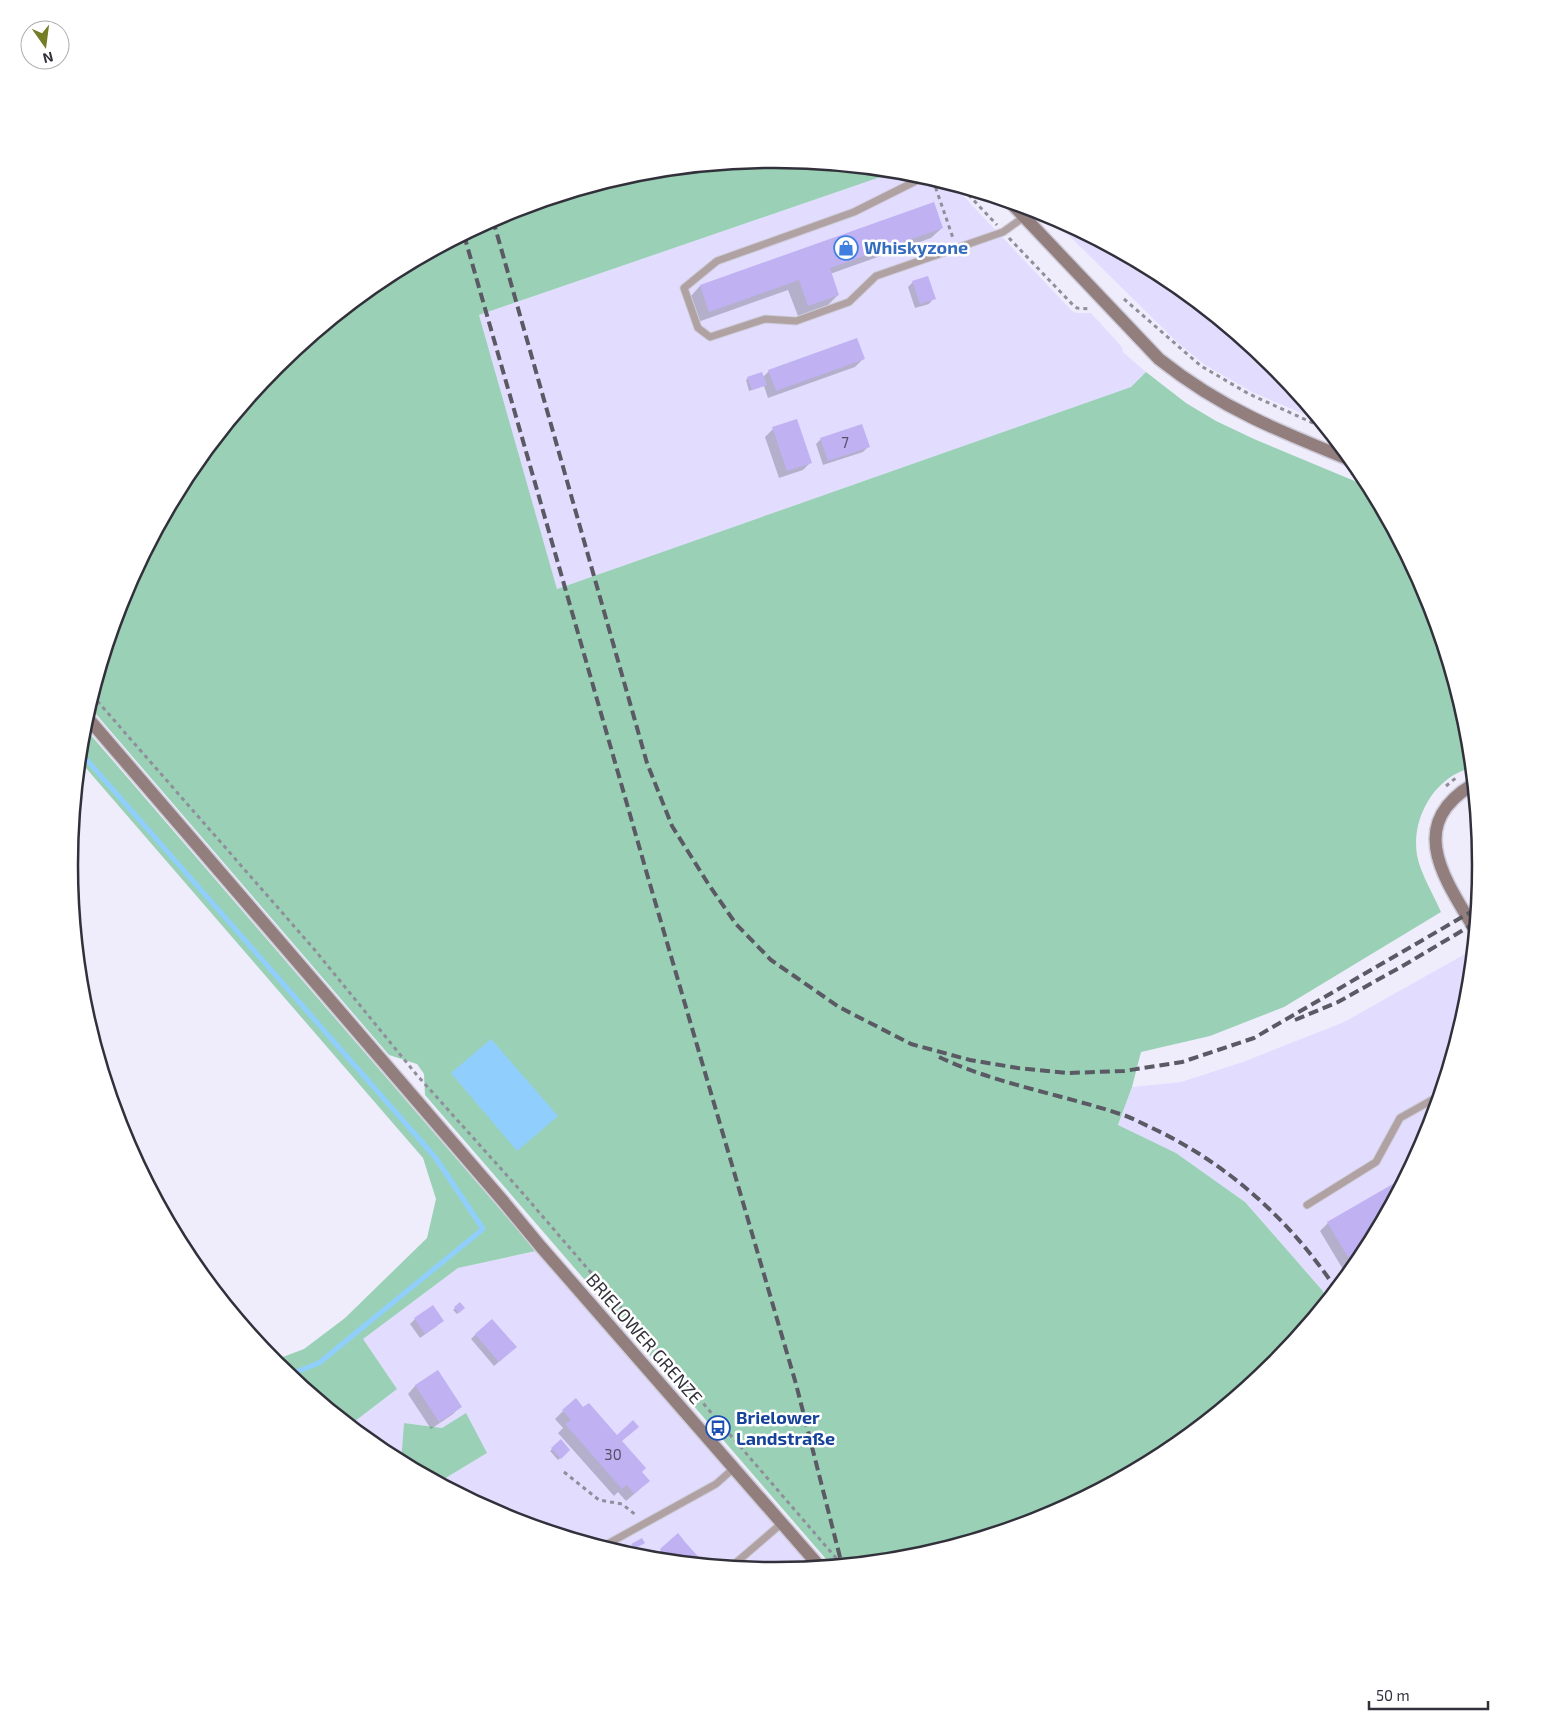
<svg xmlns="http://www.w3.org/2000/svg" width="1549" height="1731" viewBox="0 0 1549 1731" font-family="'Exo 2',sans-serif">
	<rect width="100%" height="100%" fill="#efedfc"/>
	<g fill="#e2ddff">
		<polygon points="895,172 912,173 954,186 1072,311 1077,313 1091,313 1122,347 1123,352 1146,372 1131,387 557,589 479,315"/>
		<polygon points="1047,214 1167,279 1274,367 1318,420 1252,392 1205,365 1177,342"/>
		<polygon points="1465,954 1471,963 1467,1003 1426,1136 1361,1258 1327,1299 1322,1290 1245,1202 1176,1153 1118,1126 1132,1087 1181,1082 1243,1062 1344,1022"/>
		<polygon points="536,1251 813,1567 774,1571 637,1558 504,1517 439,1482 487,1453 442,1428 404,1423 401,1462 382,1452 350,1425 397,1389 362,1339 458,1268"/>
	</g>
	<g fill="#9ad1b6">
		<path d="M 775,160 L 895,172 L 479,315 L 557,589 L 1131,387 L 1146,372 L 1186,403 L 1216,421 L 1254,439 L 1369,487 L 1427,596 L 1467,728 L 1471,768 C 1434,777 1411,819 1417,855 C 1420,873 1434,895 1441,912 L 1284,1007 L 1210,1036 L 1141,1052 L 1132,1087 L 1118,1125 L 1176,1153 L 1245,1202 L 1322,1290 L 1327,1299 L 1273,1365 L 1166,1452 L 1044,1518 L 912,1558 L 832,1566 L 425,1095 L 424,1074 L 417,1064 L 389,1055 L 89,706 L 123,595 L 188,473 L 276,366 L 383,279 L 505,213 L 637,173 Z"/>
		<polygon points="83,726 536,1251 458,1268 363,1339 397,1389 350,1425 272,1361 304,1349 345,1318 427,1238 436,1199 423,1158 79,760"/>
		<polygon points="466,1413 487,1453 439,1482 401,1462 404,1423 442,1428"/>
	</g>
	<polygon fill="#90cefe" points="491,1039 558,1116 517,1151 451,1073"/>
	<g fill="#0003">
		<polygon points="933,204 942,228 931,238 830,274 838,295 827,306 798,316 788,290 698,322 690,297 700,286"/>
		<polygon points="913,282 934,298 929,304 915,308 908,287"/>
		<polygon points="863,359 855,367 768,398 764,386 749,391 746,380 748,378 763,377 769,371"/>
		<polygon points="773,429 811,462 803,470 779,478 765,437"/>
		<polygon points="821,439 868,447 863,452 823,465 816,444"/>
		<polygon points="1404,1179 1361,1258 1347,1276 1320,1231 1328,1223"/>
		<polygon points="460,1304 464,1308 457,1314 453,1310"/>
		<polygon points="415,1319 437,1326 420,1338 410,1324"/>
		<polygon points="476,1334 510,1352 494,1366 471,1339"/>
		<polygon points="437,1371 461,1406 453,1414 431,1429 408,1394 415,1386"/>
		<polygon points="563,1411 621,1441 640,1472 640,1489 626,1501 618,1492 614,1496 558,1433 563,1428 555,1419"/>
		<polygon points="561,1441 569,1450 558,1460 550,1451"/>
		<polygon points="678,1535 703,1564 660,1560 656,1555"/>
	</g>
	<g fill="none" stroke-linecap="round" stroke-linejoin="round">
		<polyline stroke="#90cefe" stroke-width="5" points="80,752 435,1157 483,1229 319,1363 288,1375"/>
	</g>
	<g fill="#c0b1f2">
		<polygon points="934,202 943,228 830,268 839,295 808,306 799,280 709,312 700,285"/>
		<polygon points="928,276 936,299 920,304 912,281"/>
		<polygon points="857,338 865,359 776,391 768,370"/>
		<polygon points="762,372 767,385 752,390 747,377"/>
		<polygon points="797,419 812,463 787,471 772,427"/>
		<polygon points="862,424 870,447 828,461 820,438"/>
		<polygon points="1405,1177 1361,1258 1354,1267 1327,1222"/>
		<polygon points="460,1302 465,1308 459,1313 454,1307"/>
		<polygon points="433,1305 444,1321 425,1334 414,1318"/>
		<polygon points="492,1319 517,1347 499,1362 475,1334"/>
		<polygon points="438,1370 462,1407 439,1422 415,1385"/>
		<polygon points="576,1398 583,1407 589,1403 617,1435 633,1420 639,1427 622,1441 646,1468 642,1472 650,1481 634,1494 627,1485 622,1489 565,1424 571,1420 562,1410"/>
		<polygon points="561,1439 570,1450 561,1459 551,1448"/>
		<polygon points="678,1533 685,1542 705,1564 670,1561 660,1549"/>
		<polygon points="642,1538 645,1543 634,1549 631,1544"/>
	</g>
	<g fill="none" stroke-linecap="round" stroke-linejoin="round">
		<g stroke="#cdcbd9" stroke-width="9">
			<g id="lane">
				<polyline points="924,177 854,212 717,261 684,288 698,328 710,337 765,319 796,321 849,302 876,276 1003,232 1024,217"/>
				<polyline points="1307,1205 1376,1162 1400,1118 1439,1096"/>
				<polyline points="602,1547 716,1484 734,1468"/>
				<polyline points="731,1567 782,1523"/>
			</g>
		</g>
		<g stroke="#cdcbd9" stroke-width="15">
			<g id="secondary">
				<path d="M 1011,203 L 1159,359 C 1188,382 1218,401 1251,417 C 1283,433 1317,446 1350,460"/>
				<polyline points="86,716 503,1201 541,1247 820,1567"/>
				<path d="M 1472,785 C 1406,825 1444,878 1474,928"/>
			</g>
		</g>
		<g stroke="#8f8e9a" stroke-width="3" stroke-dasharray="4 4" stroke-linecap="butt">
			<polyline points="933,180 953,238"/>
			<polyline points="963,189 997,225"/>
			<polyline points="1009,238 1073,305 1077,308 1091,309"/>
			<polyline points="1124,299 1201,366 1249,394 1324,428"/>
			<polyline points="1351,473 1364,479"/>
			<polyline points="92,695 314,949 416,1074 520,1190 842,1565"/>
			<polyline points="1446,786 1457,777"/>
			<polyline points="1468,940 1472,947"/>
			<polyline points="564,1472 599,1500 622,1504 637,1516"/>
		</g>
		<use href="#lane" stroke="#b0a2a2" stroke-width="7"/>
		<use href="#secondary" stroke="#917e7d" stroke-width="12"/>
		<g stroke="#5a5964" stroke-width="4" stroke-dasharray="10 5" stroke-linecap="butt">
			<polyline points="493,220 647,763 672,826 709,885 736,924 771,960 839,1007 911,1044 970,1060 1018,1068 1068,1073 1124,1071 1182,1062 1254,1038 1476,909"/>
			<polyline points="464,235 647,874 796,1384 842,1565"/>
			<polyline points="1295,1020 1338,1002 1406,964 1475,923"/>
			<path d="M 939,1057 C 996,1084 1060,1094 1120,1114 C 1131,1117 1141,1123 1152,1128 C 1227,1163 1290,1220 1336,1289"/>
		</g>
	</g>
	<defs>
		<g id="shop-ring" transform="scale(1.25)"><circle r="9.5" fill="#fff" stroke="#3f7fe0" stroke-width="1.5"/><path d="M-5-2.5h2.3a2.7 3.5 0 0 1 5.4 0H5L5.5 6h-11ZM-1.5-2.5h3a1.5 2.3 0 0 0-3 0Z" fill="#3f7fe0"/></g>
		<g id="bus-ring" transform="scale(1.25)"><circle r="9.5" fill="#fff" stroke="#1a4fb4" stroke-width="1.5"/><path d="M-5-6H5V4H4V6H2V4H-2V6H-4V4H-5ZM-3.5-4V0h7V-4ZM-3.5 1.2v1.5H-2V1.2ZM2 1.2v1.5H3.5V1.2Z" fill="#1a4fb4"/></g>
	</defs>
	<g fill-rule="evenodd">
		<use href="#shop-ring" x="846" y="248"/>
		<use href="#bus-ring" x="718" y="1428"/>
	</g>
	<g text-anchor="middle" stroke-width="5" stroke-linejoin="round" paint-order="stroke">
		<g font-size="15" fill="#565169">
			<text x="845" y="448">7</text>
			<text x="613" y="1460">30</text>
		</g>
		<g font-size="18" font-weight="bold" fill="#366cbe" stroke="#fff" text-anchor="start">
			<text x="864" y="254">Whiskyzone</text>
		</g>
		<g font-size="18" fill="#32313b" stroke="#fff">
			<text transform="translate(644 1339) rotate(49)" y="6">BRIELOWER GRENZE</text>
		</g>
		<g font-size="18" font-weight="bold" fill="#164399" stroke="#fff" text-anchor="start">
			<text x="736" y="1424">Brielower<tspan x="736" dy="21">Landstraße</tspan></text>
		</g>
	</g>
	<path d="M0 0H1549V1731H0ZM78 865a697 697 0 1 1 1394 0a697 697 0 1 1-1394 0Z" fill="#fff" fill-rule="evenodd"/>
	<path fill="none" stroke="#32313b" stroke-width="2.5" d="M78 865a697 697 0 1 1 1394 0a697 697 0 1 1-1394 0Z"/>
	<g transform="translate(45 45) rotate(166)"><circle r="24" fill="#ffffff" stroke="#adadb1"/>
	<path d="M0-4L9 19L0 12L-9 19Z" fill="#757c26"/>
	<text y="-8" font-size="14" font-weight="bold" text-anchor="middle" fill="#32313b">N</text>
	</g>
	<path d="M1369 1701v8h119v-8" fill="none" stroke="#32313b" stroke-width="2.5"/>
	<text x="1376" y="1701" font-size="15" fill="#32313b" stroke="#ffffff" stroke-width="4" paint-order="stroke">50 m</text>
</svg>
